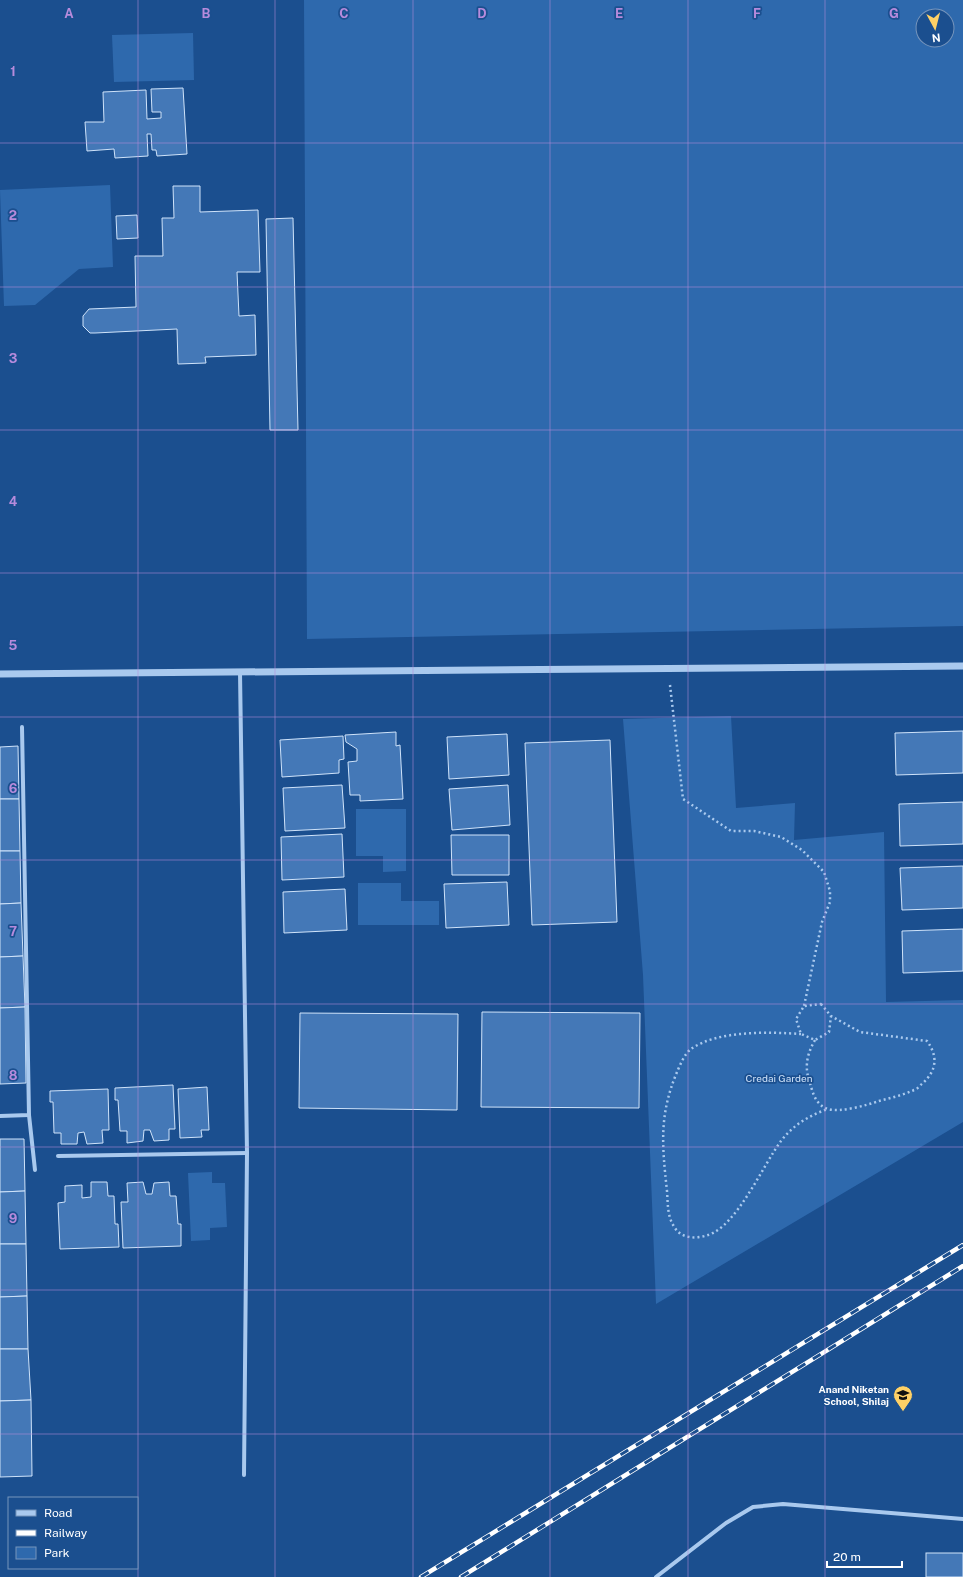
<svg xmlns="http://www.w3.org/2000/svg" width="963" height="1577" viewBox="0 0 963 1577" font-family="'Public Sans',sans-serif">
	<rect width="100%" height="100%" fill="#1b4f8f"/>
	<g fill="#2e69ad" fill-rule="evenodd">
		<path d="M 304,0 L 963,0 L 963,626 L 307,639 ZM 923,16 L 947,16 L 947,40 L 923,40 Z"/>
		<polygon points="193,33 194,80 114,82 112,35"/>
		<polygon points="110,185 113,267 79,269 35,305 4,306 0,190"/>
		<polygon points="731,716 736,808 795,803 794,840 884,832 886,1002 963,1000 963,1122 656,1304 643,975 623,719"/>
		<polygon points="356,809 406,809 406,871 383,872 383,856 356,856"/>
		<polygon points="358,883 401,883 401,901 439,901 439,925 358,925"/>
		<polygon points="212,1172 212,1183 225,1183 227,1227 210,1228 210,1240 191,1241 188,1173"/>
	</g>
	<g fill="#4478b7" stroke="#cfe3fa">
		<polygon points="183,88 187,154 157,156 156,150 152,150 151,134 147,134 148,156 115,158 114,149 87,151 85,122 104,122 103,92 146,90 147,119 161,118 161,112 152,112 151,89"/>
		<polygon points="173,186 200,186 200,212 258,210 260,272 237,272 239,316 255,315 256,355 205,357 206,363 178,364 177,329 95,333 90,333 83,326 83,316 89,309 136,307 135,256 163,256 162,218 174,218"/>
		<polygon points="137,215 138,238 117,239 116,216"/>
		<polygon points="293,218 298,430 270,430 266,219"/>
		<polygon points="963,731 963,773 896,775 895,733"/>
		<polygon points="396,732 396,746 400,745 403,799 360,801 360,795 350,795 348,762 357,761 357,749 346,742 345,735"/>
		<polygon points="507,734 509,775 449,779 447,737"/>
		<polygon points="343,736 344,759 339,760 339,773 282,777 280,740"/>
		<polygon points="610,740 617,922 532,925 525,743"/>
		<polygon points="18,746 19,799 0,799 0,747"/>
		<polygon points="342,785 345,828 285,831 283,788"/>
		<polygon points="508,785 510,825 452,830 449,789"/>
		<polygon points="0,799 19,799 20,851 0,851"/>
		<polygon points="963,802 963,844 900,846 899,804"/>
		<polygon points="342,834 344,877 282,880 281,837"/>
		<polygon points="451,835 509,835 509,875 452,875"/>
		<polygon points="0,851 20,851 21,903 0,904"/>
		<polygon points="963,866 963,908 902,910 900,868"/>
		<polygon points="507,882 509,925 446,928 444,884"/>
		<polygon points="345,889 347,930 284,933 283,892"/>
		<polygon points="21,903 23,956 0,957 0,904"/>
		<polygon points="963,929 963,971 903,973 902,931"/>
		<polygon points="23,956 25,1007 0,1008 0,957"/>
		<polygon points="25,1007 26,1083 0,1084 0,1008"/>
		<polygon points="482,1012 640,1013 639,1108 481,1107"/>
		<polygon points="300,1013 458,1014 457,1110 299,1108"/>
		<polygon points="173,1085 175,1129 169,1129 169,1140 154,1141 150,1130 144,1130 143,1141 127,1143 127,1131 120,1131 118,1100 115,1100 115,1088"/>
		<polygon points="207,1087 209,1130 201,1130 202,1137 180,1138 178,1089"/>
		<polygon points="108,1089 109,1130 102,1130 103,1143 87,1144 84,1132 78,1133 77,1144 61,1144 61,1133 54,1133 53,1102 50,1102 50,1091"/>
		<polygon points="0,1139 24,1139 25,1191 0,1192"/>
		<polygon points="91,1182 107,1182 108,1196 114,1196 115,1224 118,1224 119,1247 60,1249 58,1203 65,1202 65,1186 82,1185 82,1198 91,1197"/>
		<polygon points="143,1182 146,1194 152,1194 154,1183 169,1182 170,1196 176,1196 178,1224 181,1224 181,1246 123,1248 121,1202 128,1202 127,1183"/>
		<polygon points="25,1191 26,1244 0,1244 0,1192"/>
		<polygon points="0,1244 26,1244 27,1296 0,1297"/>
		<polygon points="27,1296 28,1349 0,1349 0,1297"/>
		<polygon points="0,1349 28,1349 31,1400 0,1401"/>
		<polygon points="31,1400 32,1476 0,1477 0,1401"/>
		<rect x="926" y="1553" width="37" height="24"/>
	</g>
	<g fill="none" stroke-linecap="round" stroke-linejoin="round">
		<g stroke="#a9c9ee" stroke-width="2.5" stroke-dasharray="2 3" stroke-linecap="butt">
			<polyline points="670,685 683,799 731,831 754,831 781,837 802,850 824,872 830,891 830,902 822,922 804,1006"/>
			<polygon points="821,1004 831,1016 829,1032 815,1040 801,1034 796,1019 804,1006"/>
			<path d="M 801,1034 C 769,1032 718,1030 691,1049 C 685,1053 680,1065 677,1072 C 659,1115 662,1145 667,1191 C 668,1204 667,1217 675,1228 C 682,1239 697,1239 708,1235 C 737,1226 763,1165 781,1141 C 793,1125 810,1115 828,1109"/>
			<path d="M 815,1040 C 807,1054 804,1067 810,1083 C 813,1094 816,1105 828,1109 C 840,1113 867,1105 879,1101 C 891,1098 903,1095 914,1090 C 918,1089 920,1085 923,1083 C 937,1070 938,1056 927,1041 L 860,1032 L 831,1016"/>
		</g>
		<g stroke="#a9c9ee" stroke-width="4">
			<polyline points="240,672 247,1153 244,1475"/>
			<polyline points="29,1115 35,1170"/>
			<polyline points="0,1116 29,1115 22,727"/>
			<polyline points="58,1156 247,1153"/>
			<polyline points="656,1577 726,1523 753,1507 783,1504 963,1519"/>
		</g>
		<polyline stroke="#a9c9ee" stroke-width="7" points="0,674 963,666"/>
		<g stroke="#fff" stroke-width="4.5">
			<g id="rail">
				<polyline points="421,1577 963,1245"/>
				<polyline points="461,1577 963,1266"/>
			</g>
		</g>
		<use href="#rail" stroke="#1b4f8f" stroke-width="3" stroke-dasharray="9" stroke-linecap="butt"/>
	</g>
	<path fill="none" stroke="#b68bdc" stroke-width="1" stroke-opacity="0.55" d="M 138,0 L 138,1577M 275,0 L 275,1577M 413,0 L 413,1577M 550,0 L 550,1577M 688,0 L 688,1577M 825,0 L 825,1577M 0,143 L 963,143M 0,287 L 963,287M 0,430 L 963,430M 0,573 L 963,573M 0,717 L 963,717M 0,860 L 963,860M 0,1004 L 963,1004M 0,1147 L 963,1147M 0,1290 L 963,1290M 0,1434 L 963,1434"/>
	<defs>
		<g id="school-pin" transform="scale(1)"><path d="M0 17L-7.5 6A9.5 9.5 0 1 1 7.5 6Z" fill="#ffd166" stroke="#1b4f8f"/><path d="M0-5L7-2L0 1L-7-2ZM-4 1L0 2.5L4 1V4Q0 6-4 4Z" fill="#111"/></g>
	</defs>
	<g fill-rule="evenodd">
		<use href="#school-pin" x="903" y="1395"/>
	</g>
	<g text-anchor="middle" stroke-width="3.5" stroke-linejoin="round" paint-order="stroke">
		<g font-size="10" fill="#cfe3fa" stroke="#1b4f8f">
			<text x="779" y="1082">Credai Garden</text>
		</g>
		<g font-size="10" font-weight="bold" fill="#fff" stroke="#1b4f8f" text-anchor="end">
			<text x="889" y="1393">Anand Niketan<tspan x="889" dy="12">School, Shilaj</tspan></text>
		</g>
	</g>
	<g font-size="13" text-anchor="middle" font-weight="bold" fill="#b68bdc" stroke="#1b4f8f" stroke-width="3.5" stroke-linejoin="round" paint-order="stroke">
		<text x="69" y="18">A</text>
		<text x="206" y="18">B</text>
		<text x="344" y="18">C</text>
		<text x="482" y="18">D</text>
		<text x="619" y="18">E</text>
		<text x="757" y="18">F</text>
		<text x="894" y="18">G</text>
		<text x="13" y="76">1</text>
		<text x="13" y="220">2</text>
		<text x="13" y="363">3</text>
		<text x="13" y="506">4</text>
		<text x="13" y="650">5</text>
		<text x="13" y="793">6</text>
		<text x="13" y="936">7</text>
		<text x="13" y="1080">8</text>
		<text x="13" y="1223">9</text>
	</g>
	<rect x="8" y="1497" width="130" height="72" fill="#1b4f8f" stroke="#7695bc"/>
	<rect x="16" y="1510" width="20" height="6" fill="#a9c9ee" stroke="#7695bc"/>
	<text x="44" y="1517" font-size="12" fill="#ffffff">Road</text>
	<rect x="16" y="1530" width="20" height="6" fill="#ffffff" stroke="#7695bc"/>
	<text x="44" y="1537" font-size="12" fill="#ffffff">Railway</text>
	<rect x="16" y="1547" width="20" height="12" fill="#2e69ad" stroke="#7695bc"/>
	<text x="44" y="1557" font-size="12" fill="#ffffff">Park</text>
	<g transform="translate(935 28) rotate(173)"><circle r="19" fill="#1b4f8f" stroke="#7695bc"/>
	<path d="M0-3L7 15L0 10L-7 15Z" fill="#ffd166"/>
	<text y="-6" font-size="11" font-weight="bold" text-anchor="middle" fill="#ffffff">N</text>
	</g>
	<path d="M827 1561v6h75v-6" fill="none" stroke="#ffffff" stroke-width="2"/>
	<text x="833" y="1561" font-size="12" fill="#ffffff" stroke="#1b4f8f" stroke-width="3" paint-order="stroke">20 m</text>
</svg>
